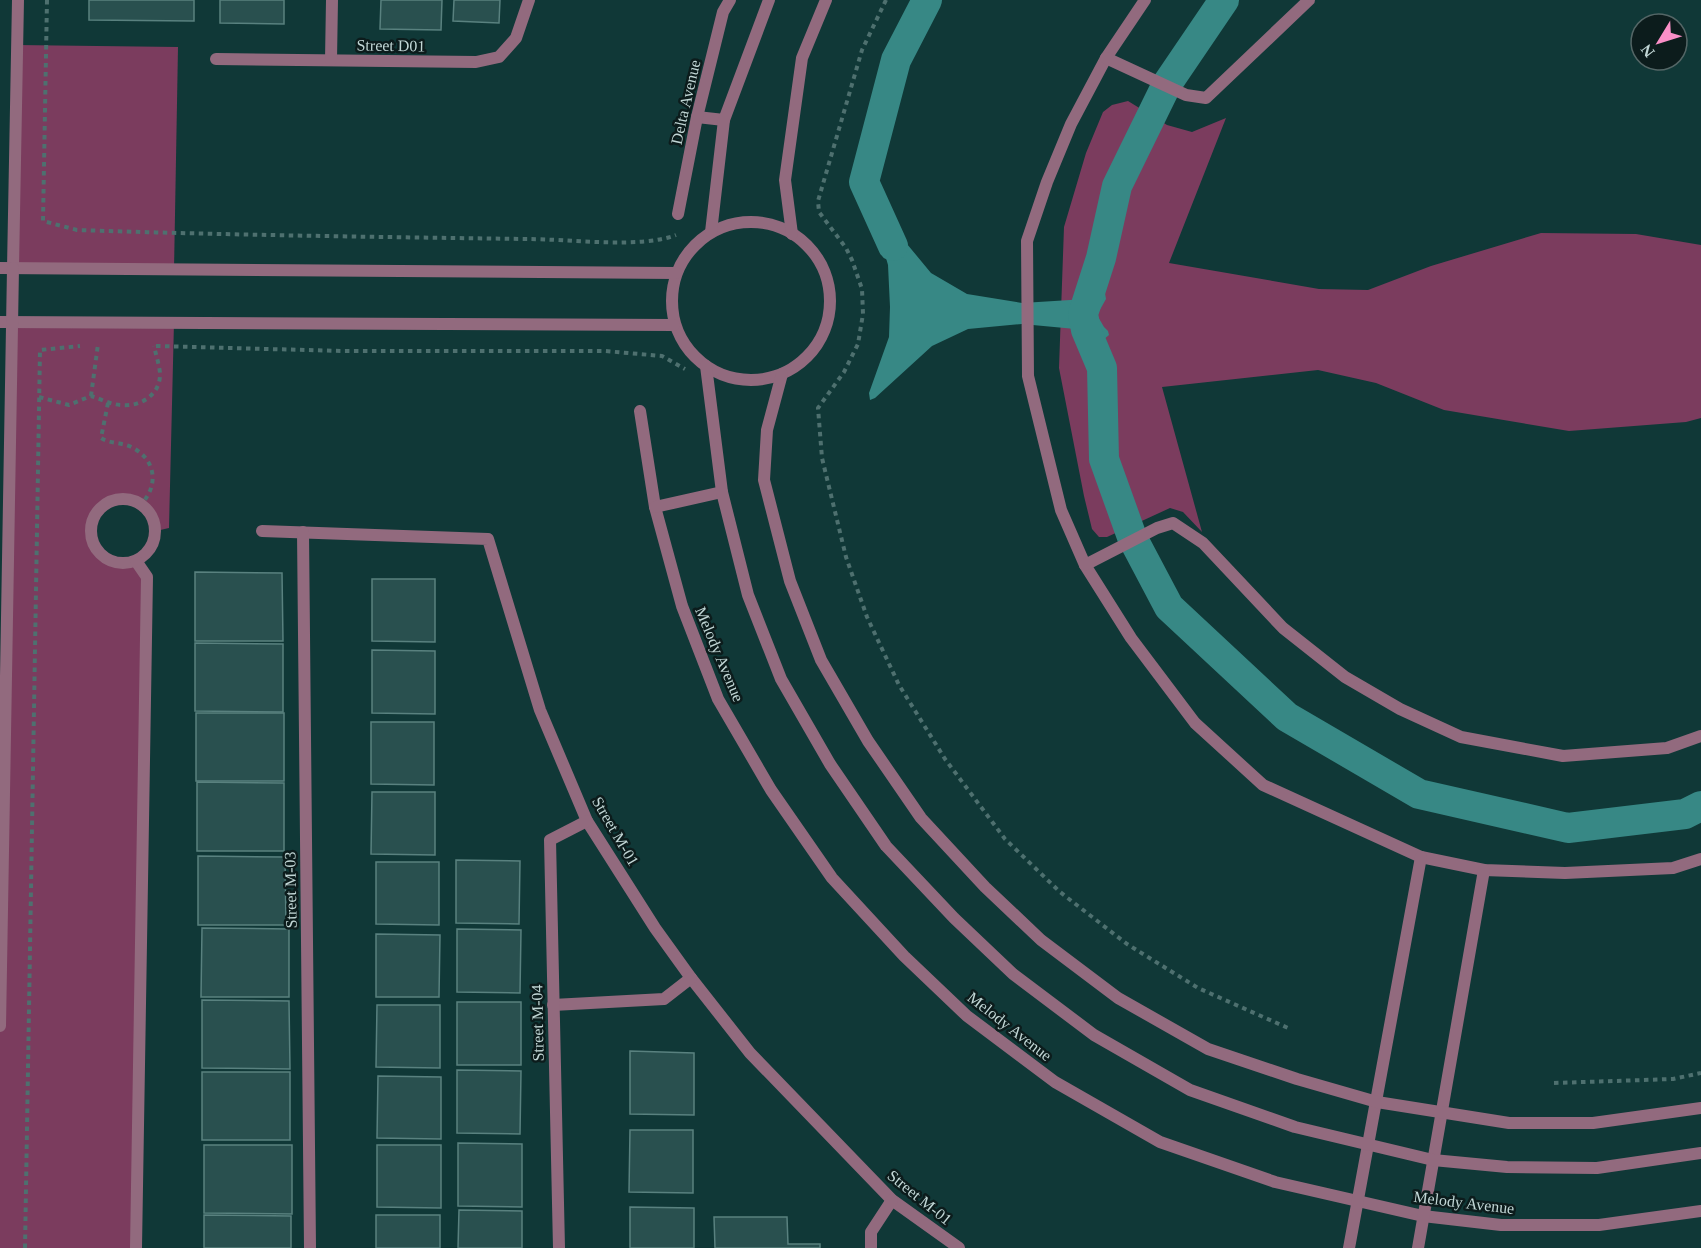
<svg xmlns="http://www.w3.org/2000/svg" width="1701" height="1248" viewBox="0 0 1701 1248" font-family="'Times New Roman',serif">
	<rect width="100%" height="100%" fill="#103837"/>
	<g fill="#7b3c5e">
		<polygon points="17,45 178,47 174,270 13,268"/>
		<polygon points="1128,101 1167,125 1192,132 1226,118 1169,263 1319,289 1368,290 1431,266 1541,233 1636,234 1701,245 1701,418 1686,422 1569,431 1444,410 1376,383 1318,370 1162,387 1202,532 1183,512 1170,508 1107,537 1099,537 1092,529 1084,496 1059,368 1064,227 1086,153 1103,112 1112,105"/>
		<path d="M 12,322 L 174,322 L 169,528 L 156,531 C 147,484 89,492 92,533 C 93,541 95,548 101,553 C 111,563 122,565 136,561 L 147,577 L 136,1248 L 0,1248 L 0,1026 Z"/>
	</g>
	<polygon fill="#378885" points="876,211 883,215 931,273 967,294 1022,303 1086,299 1095,293 1105,293 1106,299 1097,315 1104,327 1108,331 1109,335 1103,340 1096,338 1086,330 1022,324 968,329 932,346 875,398 870,400 869,393 889,337 890,307 888,265 875,219"/>
	<g fill="none" stroke-linecap="round" stroke-linejoin="round">
		<g stroke="#378885" stroke-width="30">
			<polyline points="1224,0 1167,84 1117,186 1101,258 1083,314 1086,330 1102,368 1104,459 1132,537 1169,607 1287,717 1419,794 1568,828 1685,814 1701,806"/>
			<polyline points="893,246 864,182 896,60 927,0"/>
		</g>
	</g>
	<g fill="#29504f" stroke="#59817f" stroke-width="1.5">
		<polygon points="89,0 194,0 194,21 89,20"/>
		<polygon points="220,0 284,0 284,24 220,23"/>
		<polygon points="381,0 442,0 441,30 380,29"/>
		<polygon points="454,0 500,0 499,23 453,21"/>
		<polygon points="195,572 282,573 283,641 195,641"/>
		<polygon points="372,579 435,579 435,642 372,641"/>
		<polygon points="195,643 283,644 283,712 195,711"/>
		<polygon points="372,650 435,651 435,714 372,713"/>
		<rect x="196" y="713" width="88" height="68"/>
		<polygon points="371,722 434,722 434,785 371,784"/>
		<polygon points="197,782 284,783 284,851 197,851"/>
		<polygon points="372,792 435,792 435,855 371,854"/>
		<polygon points="198,856 285,857 286,925 198,925"/>
		<polygon points="456,860 520,861 519,924 456,923"/>
		<polygon points="376,862 439,862 439,925 376,924"/>
		<polygon points="202,928 289,929 289,997 201,997"/>
		<polygon points="457,929 521,930 520,993 457,992"/>
		<polygon points="376,934 440,935 439,997 376,997"/>
		<polygon points="202,1000 289,1001 290,1069 202,1068"/>
		<rect x="457" y="1002" width="64" height="63"/>
		<polygon points="377,1005 440,1005 440,1068 376,1067"/>
		<polygon points="630,1051 694,1053 694,1115 630,1114"/>
		<polygon points="457,1070 521,1071 520,1134 457,1133"/>
		<rect x="202" y="1072" width="88" height="68"/>
		<polygon points="378,1076 441,1077 441,1139 377,1138"/>
		<polygon points="630,1130 693,1130 693,1193 629,1192"/>
		<polygon points="458,1143 522,1144 522,1207 458,1206"/>
		<polygon points="204,1145 292,1145 292,1214 204,1213"/>
		<polygon points="377,1145 441,1145 441,1208 377,1207"/>
		<polygon points="630,1207 694,1208 694,1248 630,1248"/>
		<polygon points="459,1210 522,1211 522,1248 458,1248"/>
		<polygon points="204,1215 291,1216 291,1248 204,1248"/>
		<rect x="376" y="1215" width="64" height="33"/>
		<polygon points="714,1217 787,1217 788,1244 820,1244 820,1248 715,1248"/>
	</g>
	<g fill="none" stroke-linecap="round" stroke-linejoin="round">
		<g stroke="#4e706f" stroke-width="4" stroke-dasharray="4.5 4.5" stroke-linecap="butt">
			<path d="M 47,0 L 43,221 L 77,230 C 227,235 377,237 527,239 C 569,239 640,249 676,235"/>
			<polyline points="886,0 862,50 818,201 819,212 846,248 852,260 862,289 863,314 858,344 844,372 818,408 822,458 846,557 867,617 899,685 945,759 1005,839 1060,892 1127,944 1198,988 1288,1028"/>
			<polyline points="156,346 343,351 605,351 662,356 685,369"/>
			<polyline points="91,396 98,344"/>
			<path d="M 39,397 L 69,405 L 91,396 C 101,399 111,405 122,405 C 141,407 161,394 160,373 C 159,364 156,355 154,346"/>
			<path d="M 108,403 L 101,438 C 110,444 123,442 133,448 C 156,460 159,486 141,504"/>
			<polyline points="1554,1083 1673,1079 1701,1073"/>
			<polyline points="25,1248 40,350 80,346"/>
		</g>
		<g stroke="#926a7e" stroke-width="12">
			<polyline points="697,117 724,120"/>
			<polyline points="640,411 655,507 682,606 718,699 771,790 832,878 904,956 967,1016 1055,1082 1160,1142 1275,1182 1423,1216 1501,1225 1599,1225 1701,1211"/>
			<circle cx="123" cy="531" r="32"/>
			<polyline points="655,507 722,492"/>
			<polyline points="136,561 147,577 136,1248"/>
		</g>
		<g stroke="#926a7e" stroke-width="12">
			<polyline points="1145,0 1106,58 1071,124 1047,182 1027,241 1028,376 1061,510 1085,565 1131,638 1195,723 1263,785 1421,857 1484,870 1565,873 1673,868 1701,859"/>
			<polyline points="1106,58 1186,95 1206,98 1309,0"/>
			<polyline points="216,59 476,62 499,57 516,38 529,0"/>
			<polyline points="331,60 332,0"/>
			<polyline points="678,214 697,117 723,12 730,0"/>
			<polyline points="13,268 18,0"/>
			<polyline points="262,531 488,539 540,710 587,821 655,928 691,978 750,1053 892,1200 959,1248"/>
			<polyline points="303,532 310,1248"/>
			<polyline points="1085,565 1157,528 1173,523 1203,543 1283,628 1345,677 1400,709 1461,737 1563,756 1667,748 1701,736"/>
			<polyline points="553,1005 664,999 691,978"/>
			<polyline points="559,1248 550,840 587,821"/>
			<polyline points="871,1248 871,1232 892,1200"/>
			<polyline points="1349,1248 1421,857"/>
			<polyline points="1418,1248 1484,870"/>
		</g>
		<g stroke="#926a7e" stroke-width="12">
			<circle cx="751" cy="301" r="79"/>
			<polyline points="711,232 724,120 769,0"/>
			<polyline points="792,234 785,180 802,58 826,0"/>
			<polyline points="0,268 676,273"/>
			<polyline points="0,322 674,325"/>
			<polyline points="706,366 722,492 748,595 781,679 830,764 886,846 954,918 1013,974 1094,1035 1190,1090 1295,1127 1433,1160 1507,1167 1597,1168 1701,1153"/>
			<polyline points="782,374 767,430 764,480 790,581 821,660 868,741 921,818 985,887 1041,940 1118,998 1208,1049 1297,1079 1377,1102 1509,1123 1593,1123 1701,1108"/>
			<polyline points="0,1026 13,268"/>
		</g>
	</g>
	<g text-anchor="middle" stroke-width="5" stroke-linejoin="round" paint-order="stroke">
		<g font-size="16" fill="#c1d6d5" stroke="#0c1c1c">
			<text transform="translate(391 45) rotate(1)" y="6">Street D01</text>
			<text transform="translate(685 102) rotate(-77)" y="6">Delta Avenue</text>
			<text transform="translate(720 654) rotate(67)" y="6">Melody Avenue</text>
			<text transform="translate(616 831) rotate(60)" y="6">Street M-01</text>
			<text transform="translate(290 890) rotate(-91)" y="6">Street M-03</text>
			<text transform="translate(537 1023) rotate(-91)" y="6">Street M-04</text>
			<text transform="translate(1010 1026) rotate(38)" y="6">Melody Avenue</text>
			<text transform="translate(920 1197) rotate(39)" y="6">Street M-01</text>
			<text transform="translate(1464 1202) rotate(7)" y="6">Melody Avenue</text>
		</g>
	</g>
	<g transform="translate(1659 42) rotate(232)"><circle r="28" fill="#0c1c1c" stroke="#546666" stroke-width="1.5"/>
	<path d="M0-4.5L10 22L0 15L-10 22Z" fill="#fa8fc7"/>
	<text y="-9" font-size="16" font-weight="bold" text-anchor="middle" fill="#c1d6d5">N</text>
	</g>
</svg>
